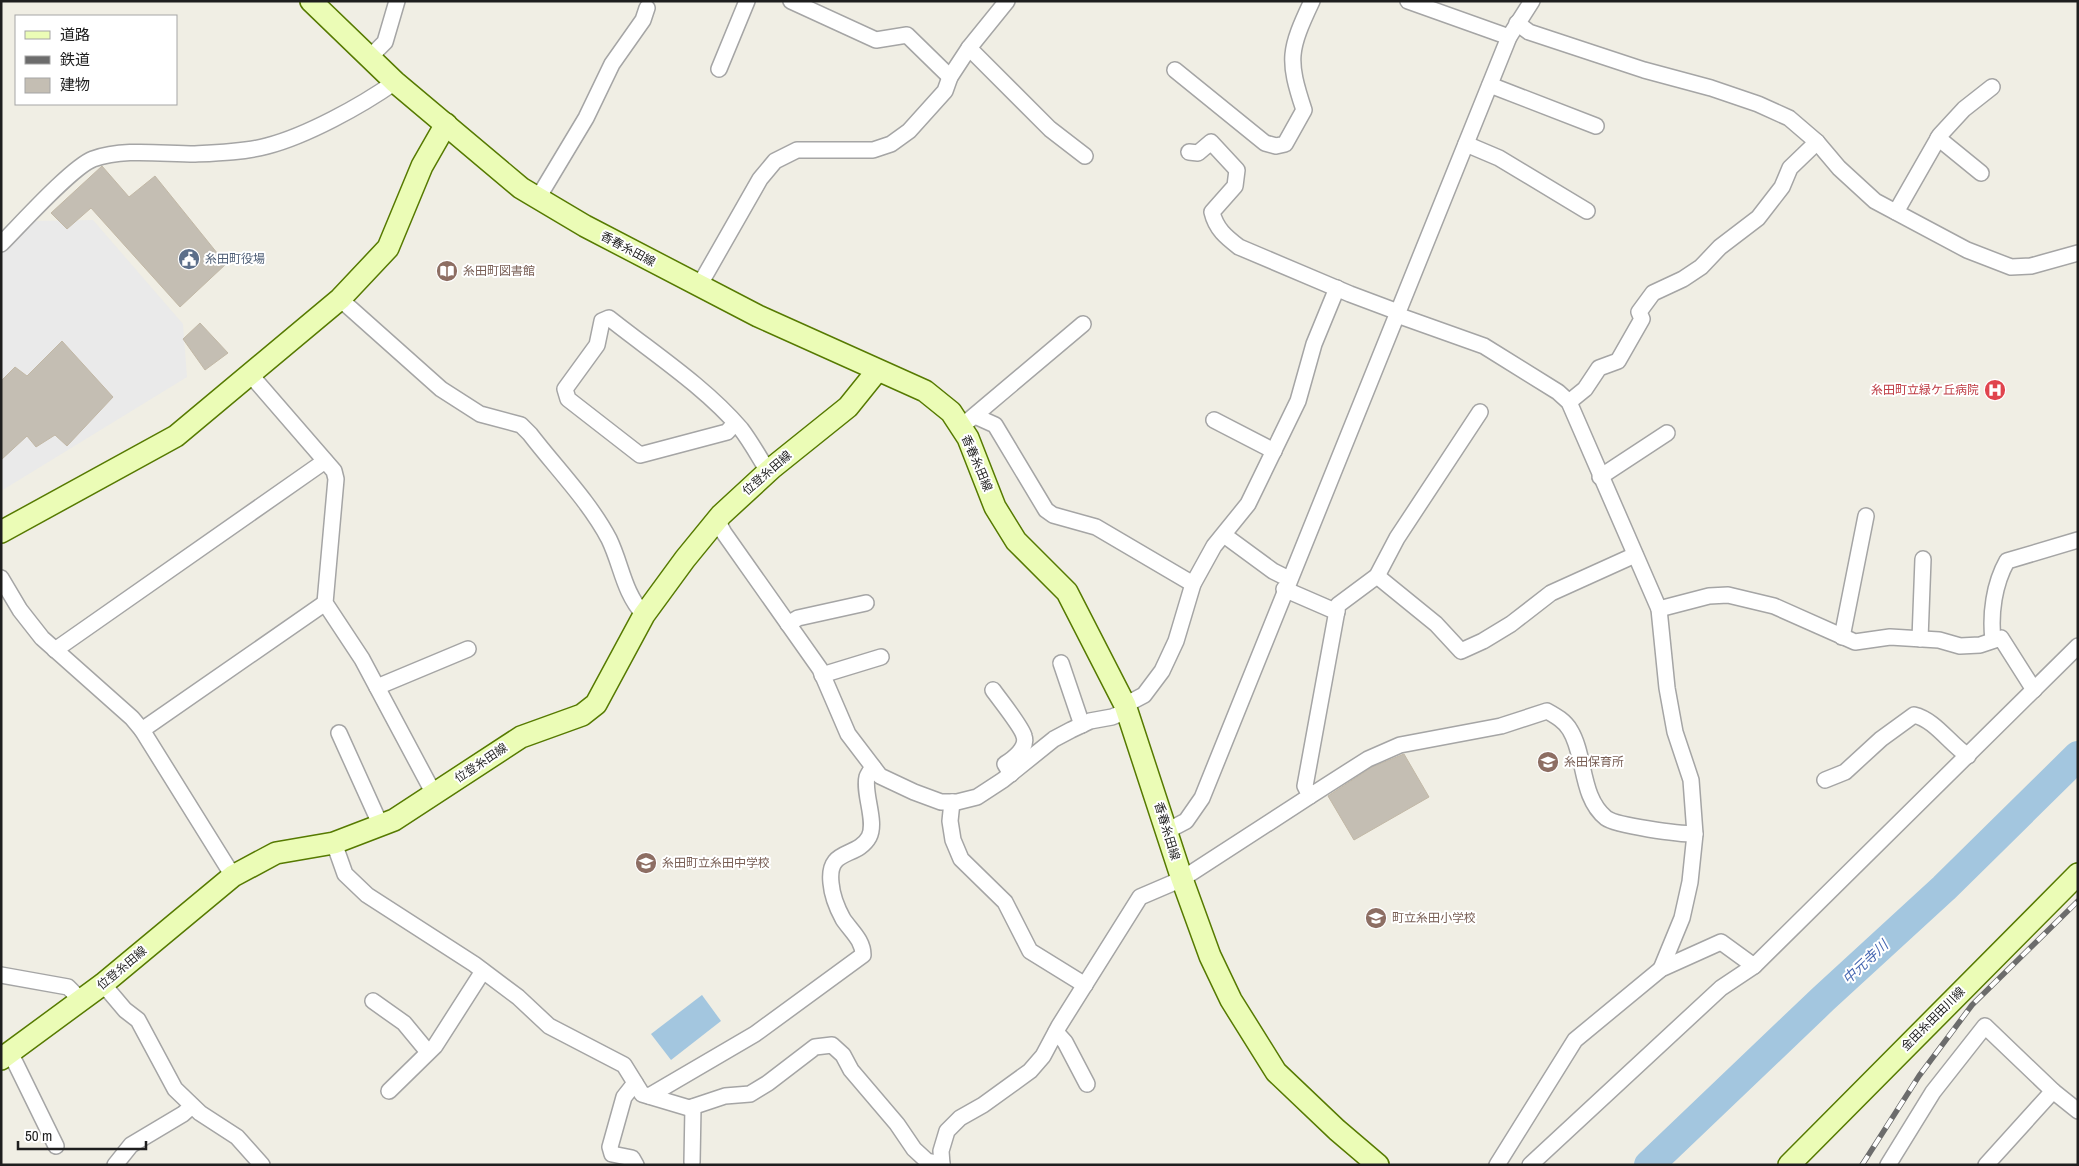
<svg xmlns="http://www.w3.org/2000/svg" width="2079" height="1166" viewBox="0 0 2079 1166" font-family="'Archivo Narrow','Noto Sans JP',sans-serif">
	<rect width="100%" height="100%" fill="#f0eee4"/>
	<polygon fill="#eaeaea" points="93,220 183,324 187,377 1,491 1,252 35,221"/>
	<polygon fill="#a3c6df" points="702,995 721,1021 671,1060 651,1034"/>
	<g fill="none" stroke-linecap="round" stroke-linejoin="round">
		<polyline stroke="#a3c6df" stroke-width="30" points="1649,1165 1823,999 1944,888 2078,756"/>
	</g>
	<g fill="#c4beb3" stroke="#c2b8a6">
		<polygon points="102,166 129,197 155,176 226,264 180,307 91,208 67,229 51,213"/>
		<polygon points="200,323 228,353 205,370 183,339"/>
		<polygon points="62,341 113,397 67,446 55,435 36,447 27,436 1,460 1,381 15,367 27,376"/>
		<polygon points="1404,754 1429,797 1354,840 1328,796 1372,767"/>
	</g>
	<g fill="none" stroke-linecap="round" stroke-linejoin="round">
		<g stroke="#a5a5a5" stroke-width="18">
			<g id="street">
				<polyline points="791,1 876,40 907,35 950,77"/>
				<polyline points="1408,1 1509,37"/>
				<polyline points="1517,23 1529,32 1644,70 1711,88 1758,104 1789,118 1817,142 1839,168 1875,201 1967,250 2011,267 2031,266 2078,253"/>
				<polyline points="969,48 1050,129 1085,156"/>
				<polyline points="369,58 385,42 397,1"/>
				<polyline points="719,69 747,1"/>
				<path d="M 1175,70 L 1265,143 L 1276,146 L 1285,144 L 1304,110 C 1287,59 1289,50 1312,1"/>
				<polyline points="1490,85 1596,126"/>
				<polyline points="1938,138 1981,173"/>
				<polyline points="1466,144 1499,158 1587,211"/>
				<path d="M 1189,152 L 1198,153 L 1211,142 L 1237,170 L 1235,186 L 1212,212 C 1216,229 1226,237 1239,247 L 1350,294 L 1398,312"/>
				<polyline points="538,198 586,118 612,64 643,20 647,8"/>
				<polyline points="1896,212 1940,135 1964,109 1992,87"/>
				<path d="M 1,244 C 20,225 72,167 93,159 C 124,148 162,154 195,154 C 217,153 245,152 267,146 C 306,136 361,106 395,82"/>
				<polyline points="699,286 760,179 775,161 797,150 873,150 891,144 909,131 945,91 950,77 969,48 1007,1"/>
				<path d="M 340,299 L 441,389 L 480,414 L 521,425 L 530,434 C 556,468 589,501 609,539 C 622,566 623,591 644,615"/>
				<polyline points="1397,315 1484,346 1558,392 1569,402 1659,609 1667,688 1675,732 1691,780 1695,834 1690,882 1682,918 1661,969"/>
				<polyline points="249,373 334,471 336,479 325,603 362,659 434,794"/>
				<polyline points="1569,402 1585,389 1599,368 1618,361 1642,319 1639,312 1653,293 1683,279 1701,267 1720,247 1758,218 1782,187 1790,168 1817,142"/>
				<polyline points="975,416 995,425 1046,510 1053,515 1096,527 1193,584"/>
				<polyline points="1214,420 1274,451"/>
				<polyline points="968,421 1083,324"/>
				<path d="M 735,423 L 727,432 L 640,455 L 568,399 L 565,389 L 597,345 L 602,321 L 609,318 C 653,353 704,386 741,429 C 751,442 759,457 768,471"/>
				<polyline points="1600,477 1667,433"/>
				<polyline points="717,520 724,533 820,669 848,734 880,776 914,792 941,802 957,802 977,797 1003,780 1054,739 1071,730 1090,721 1112,717 1127,711"/>
				<polyline points="1224,535 1273,571 1289,579"/>
				<polyline points="1377,576 1436,624 1461,651 1483,641 1511,624 1551,593 1635,555"/>
				<polyline points="1,578 20,610 42,638 132,718 142,730 233,876"/>
				<polyline points="1284,589 1337,612"/>
				<polyline points="1659,609 1709,596 1728,595 1774,606 1855,642 1890,637 1939,640 1960,646 1980,645 2001,638 2034,690"/>
				<polyline points="788,624 798,618 866,603"/>
				<polyline points="1842,637 1866,516"/>
				<polyline points="1920,639 1923,559"/>
				<path d="M 1993,640 C 1990,614 1994,584 2007,561 L 2078,540"/>
				<polyline points="55,650 325,461"/>
				<polyline points="1061,663 1082,725"/>
				<polyline points="822,675 881,657"/>
				<polyline points="377,687 468,649"/>
				<path d="M 993,690 C 1000,700 1022,727 1024,736 C 1028,748 1013,759 1005,764 L 1011,774"/>
				<polyline points="1125,705 1144,695 1162,671 1176,641 1193,584 1214,546 1248,504 1298,401 1314,344 1337,288"/>
				<polyline points="142,730 325,603"/>
				<polyline points="339,733 381,826"/>
				<path d="M 1825,780 L 1845,772 L 1881,739 L 1914,715 C 1935,720 1949,743 1968,756"/>
				<path d="M 1310,796 L 1368,759 L 1400,745 L 1501,726 L 1547,711 C 1556,716 1565,721 1570,730 C 1586,756 1580,797 1606,818 C 1617,826 1679,834 1695,834"/>
				<polyline points="952,802 950,821 953,840 961,859 1005,902 1030,951 1085,985"/>
				<polyline points="1167,831 1186,821 1202,798 1509,37 1532,1"/>
				<polyline points="334,843 345,874 367,895 474,964 518,997 549,1026 624,1065 642,1094 689,1108 725,1096 750,1094 768,1083 815,1047 832,1045 843,1055 851,1070 897,1124 914,1149 927,1161 942,1164"/>
				<polyline points="1,975 68,987 81,1000"/>
				<polyline points="103,984 125,1010 138,1020 175,1089 200,1113 237,1137 262,1165"/>
				<polyline points="373,1001 404,1023 428,1052"/>
				<polyline points="1056,1032 1065,1042 1087,1084"/>
				<polyline points="10,1052 56,1146"/>
				<polyline points="635,1083 624,1097 610,1147 612,1154 632,1158 636,1165"/>
				<polyline points="389,1091 435,1046 483,971"/>
				<path d="M 649,1096 L 755,1034 L 863,955 C 863,940 851,931 843,919 C 837,908 832,895 831,883 C 827,847 857,859 869,837 C 877,822 863,793 867,777 C 868,774 871,770 873,767"/>
				<polyline points="692,1162 693,1107"/>
				<polyline points="115,1165 131,1145 183,1114 192,1106"/>
				<polyline points="942,1165 941,1151 947,1131 960,1118 983,1105 1030,1071 1043,1056 1059,1026 1140,897 1182,879 1310,796 1305,786 1338,605 1377,576 1397,538 1480,412"/>
				<polyline points="1497,1165 1575,1040 1661,969 1721,942 1754,966 2078,646"/>
				<polyline points="1530,1165 1721,988 1754,966"/>
				<polyline points="1888,1165 1933,1092 1985,1026 2053,1091"/>
				<polyline points="1986,1165 2053,1091 2078,1111"/>
			</g>
		</g>
		<g stroke="#567a01" stroke-width="24">
			<g id="secondary">
				<polyline points="311,1 395,82 521,188 585,226 758,316 925,391 951,412 968,438 995,507 1016,541 1067,592 1125,705 1182,879 1210,956 1231,1000 1276,1072 1337,1130 1378,1165"/>
				<polyline points="1,532 176,436 340,299 388,248 422,166 446,124"/>
				<polyline points="1,1059 103,984 233,876 276,853 334,843 394,820 521,737 582,715 596,704 644,615 685,559 721,515 772,468 848,407 877,371"/>
				<polyline points="1789,1165 2078,874"/>
			</g>
		</g>
		<use href="#street" stroke="#fff" stroke-width="15"/>
		<use href="#secondary" stroke="#ebfcb6" stroke-width="21"/>
		<g stroke="#6c6c6c" stroke-width="5.5">
			<polyline id="rail" points="1862,1165 1919,1076 1972,1005 2078,901"/>
		</g>
		<use href="#rail" stroke="#fff" stroke-width="4" stroke-dasharray="11" stroke-linecap="butt"/>
	</g>
	<defs>
		<g id="civic-disc" transform="scale(1.125)"><circle r="9.5" fill="#5c6f8a" stroke="#fff"/><path d="M-.6-6.5H3V-4.5H.6V-3L4-1V1h2V6H-6V1h2V-1L-.6-3ZM-1.2 2.5V6h2.4V2.5Z" fill="#fff"/></g>
		<g id="library-disc" transform="scale(1.125)"><circle r="9.5" fill="#8d6e63" stroke="#fff"/><path d="M-6-4Q-3-5.5-.7-3.5V5Q-3 3-6 4ZM6-4Q3-5.5 .7-3.5V5Q3 3 6 4Z" fill="#fff"/></g>
		<g id="hospital-disc" transform="scale(1.125)"><circle r="9.5" fill="#e0444e" stroke="#fff"/><path d="M-5-5h3v3.5h4V-5h3V5h-3V1.5h-4V5h-3Z" fill="#fff"/></g>
		<g id="school-disc" transform="scale(1.125)"><circle r="9.5" fill="#8d6e63" stroke="#fff"/><path d="M0-5L7-2L0 1L-7-2ZM-4 1L0 2.5L4 1V4Q0 6-4 4Z" fill="#fff"/></g>
	</defs>
	<g fill-rule="evenodd">
		<use href="#civic-disc" x="189" y="259"/>
		<use href="#library-disc" x="447" y="271"/>
		<use href="#hospital-disc" x="1995" y="390"/>
		<use href="#school-disc" x="1548" y="762"/>
		<use href="#school-disc" x="646" y="863"/>
		<use href="#school-disc" x="1376" y="918"/>
	</g>
	<g text-anchor="middle" stroke-width="4" stroke-linejoin="round" paint-order="stroke">
		<g font-size="12" fill="#1e1e1e" stroke="#fff">
			<text transform="translate(628 249) rotate(28)" y="4">香春糸田線</text>
			<text transform="translate(977 463) rotate(67)" y="4">香春糸田線</text>
			<text transform="translate(767 473) rotate(-41)" y="4">位登糸田線</text>
			<text transform="translate(481 763) rotate(-34)" y="4">位登糸田線</text>
			<text transform="translate(1167 831) rotate(73)" y="4">香春糸田線</text>
			<text transform="translate(122 968) rotate(-40)" y="4">位登糸田線</text>
			<text transform="translate(1933 1019) rotate(-45)" y="4">金田糸田田川線</text>
		</g>
		<g font-size="12" fill="#4e5e75" stroke="#fff" text-anchor="start">
			<text x="205" y="263">糸田町役場</text>
		</g>
		<g font-size="12" fill="#785e54" stroke="#fff" text-anchor="start">
			<text x="463" y="275">糸田町図書館</text>
			<text x="1564" y="766">糸田保育所</text>
			<text x="662" y="867">糸田町立糸田中学校</text>
			<text x="1392" y="922">町立糸田小学校</text>
		</g>
		<g font-size="12" fill="#be3a42" stroke="#fff" text-anchor="end">
			<text x="1979" y="394">糸田町立緑ケ丘病院</text>
		</g>
		<g font-size="14" font-style="italic" fill="#4768b2" stroke="#fff">
			<text transform="translate(1865 962) rotate(-43)" y="5">中元寺川</text>
		</g>
	</g>
	<rect width="2079" height="1166" fill="none" stroke="#1e1e1e" stroke-width="5"/>
	<rect x="15" y="15" width="162" height="90" fill="#ffffff" stroke="#a5a5a5"/>
	<rect x="25" y="31" width="25" height="8" fill="#ebfcb6" stroke="#a5a5a5"/>
	<text x="60" y="40" font-size="15" fill="#1e1e1e">道路</text>
	<rect x="25" y="56" width="25" height="8" fill="#6c6c6c" stroke="#a5a5a5"/>
	<text x="60" y="65" font-size="15" fill="#1e1e1e">鉄道</text>
	<rect x="25" y="78" width="25" height="15" fill="#c4beb3" stroke="#a5a5a5"/>
	<text x="60" y="90" font-size="15" fill="#1e1e1e">建物</text>
	<path d="M18 1141v8h128v-8" fill="none" stroke="#1e1e1e" stroke-width="2.5"/>
	<text x="25" y="1141" font-size="15" fill="#1e1e1e" stroke="#ffffff" stroke-width="4" paint-order="stroke">50 m</text>
</svg>
